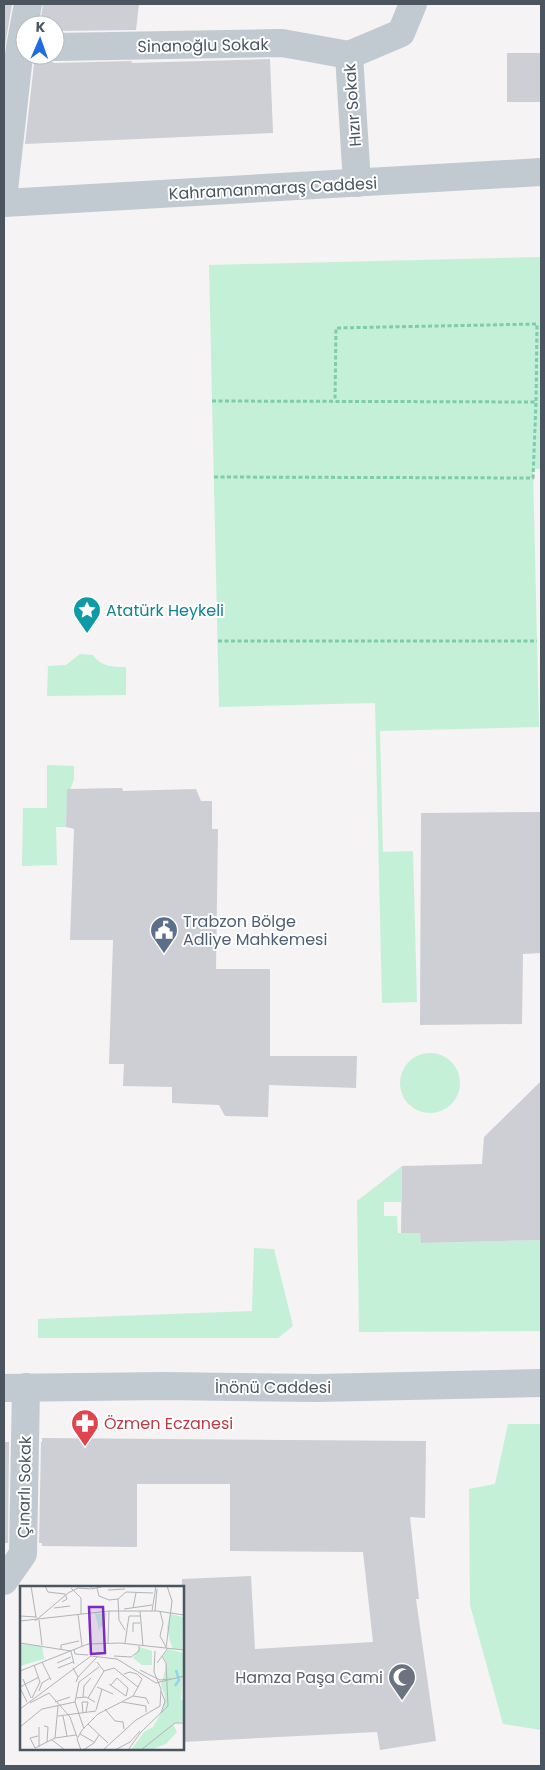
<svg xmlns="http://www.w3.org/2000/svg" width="545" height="1770" viewBox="0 0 545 1770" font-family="Poppins,sans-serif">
	<rect width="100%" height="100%" fill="#f5f3f3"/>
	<g fill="#c4f0d7">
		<polygon points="541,257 541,469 533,469 539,727 380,731 383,852 413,851 417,1002 382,1003 375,703 219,707 209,265"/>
		<path d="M 80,654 L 93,655 C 101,667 113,667 126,667 L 126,695 L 47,696 L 48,666 L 66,665 Z"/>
		<polygon points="47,765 74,766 74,779 67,799 66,827 56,827 57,865 22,866 23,808 47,808"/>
		<circle cx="430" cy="1083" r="30"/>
		<polygon points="402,1166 401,1202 384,1202 384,1216 397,1216 398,1233 420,1233 422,1243 541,1240 541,1331 359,1332 357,1201"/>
		<polygon points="254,1248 274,1249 293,1326 278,1338 38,1338 38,1319 252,1311"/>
		<polygon points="508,1424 541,1424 541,1730 503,1724 470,1605 469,1489 495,1484"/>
	</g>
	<g fill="#cdcfd5">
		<polygon points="4,4 12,4 4,52"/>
		<polygon points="43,4 139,4 136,30 55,31 55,25 40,25"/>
		<rect x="507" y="53" width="34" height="49"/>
		<polygon points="35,55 42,55 47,60 55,63 132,61 131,63 270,59 273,133 25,144"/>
		<polygon points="122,788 123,791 196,789 201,801 212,801 212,829 218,829 216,969 270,969 270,1056 357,1056 356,1088 269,1085 268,1117 225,1116 219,1105 172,1103 172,1087 123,1086 124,1064 109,1064 113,940 70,940 74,829 66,827 67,789"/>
		<polygon points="541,812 541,953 523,954 522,1024 420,1025 421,813"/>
		<polygon points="541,1081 541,1240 421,1243 420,1233 401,1233 402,1166 482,1164 484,1137"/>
		<polygon points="42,1438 426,1441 425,1518 410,1517 419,1599 416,1599 436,1741 380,1750 377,1732 182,1742 182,1579 251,1576 255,1649 373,1642 363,1552 230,1551 230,1484 137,1484 137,1547 42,1546 42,1543 39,1543 41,1442 42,1442"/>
		<polygon points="4,1442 9,1442 8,1543 4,1543"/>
	</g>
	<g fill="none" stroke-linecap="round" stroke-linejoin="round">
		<g stroke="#7ccda9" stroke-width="3" stroke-dasharray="4 2.5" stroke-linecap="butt">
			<polyline points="212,401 536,402 537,324 336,328 335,401"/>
			<polyline points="214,477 533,478 536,402"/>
			<polyline points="218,641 537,641"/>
		</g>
		<g stroke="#c1c9d1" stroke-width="28">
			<polyline points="55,47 282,43 349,55"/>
			<polyline points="357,183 349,55 401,33 413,4"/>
			<polyline points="4,190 20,47 28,4"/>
			<polyline points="4,203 541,172"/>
			<polyline points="4,1388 163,1386 317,1388 541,1383"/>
			<polyline points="4,1581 23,1554 26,1387"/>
		</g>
	</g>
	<defs>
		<g id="sight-pin" transform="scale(1.4375)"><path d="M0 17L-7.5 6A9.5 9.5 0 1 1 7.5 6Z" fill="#0f9aa8" stroke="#fff"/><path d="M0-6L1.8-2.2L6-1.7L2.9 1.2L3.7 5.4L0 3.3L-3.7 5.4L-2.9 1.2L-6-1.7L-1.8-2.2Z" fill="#fff"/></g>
		<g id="civic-pin" transform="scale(1.4375)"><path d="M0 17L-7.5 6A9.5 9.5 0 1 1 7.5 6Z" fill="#5c6f8a" stroke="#fff"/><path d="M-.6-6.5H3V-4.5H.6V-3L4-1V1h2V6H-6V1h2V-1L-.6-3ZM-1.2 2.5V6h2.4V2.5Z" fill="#fff"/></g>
		<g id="pharmacy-pin" transform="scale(1.4375)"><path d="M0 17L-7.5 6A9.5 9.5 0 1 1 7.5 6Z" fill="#e0444e" stroke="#fff"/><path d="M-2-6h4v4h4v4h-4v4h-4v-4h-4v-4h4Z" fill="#fff"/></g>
		<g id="mosque-pin" transform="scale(1.4375)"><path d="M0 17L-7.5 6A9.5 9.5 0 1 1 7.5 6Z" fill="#6b7280" stroke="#fff"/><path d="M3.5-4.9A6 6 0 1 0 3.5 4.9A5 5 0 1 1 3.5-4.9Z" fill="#fff"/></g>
	</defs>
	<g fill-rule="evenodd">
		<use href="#sight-pin" x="87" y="610"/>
		<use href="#civic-pin" x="164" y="930"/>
		<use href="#pharmacy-pin" x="85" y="1423"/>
		<use href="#mosque-pin" x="402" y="1677"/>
	</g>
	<g text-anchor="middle" stroke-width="4" stroke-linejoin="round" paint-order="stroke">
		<g font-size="16" fill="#4a5560" stroke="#fff">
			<text transform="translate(203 45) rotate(-1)" y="6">Sinanoğlu Sokak</text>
			<text transform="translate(352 105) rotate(-94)" y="6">Hızır Sokak</text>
			<text transform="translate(273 188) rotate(-3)" y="6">Kahramanmaraş Caddesi</text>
			<text x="273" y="1393">İnönü Caddesi</text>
			<text transform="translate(24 1487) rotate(-89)" y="6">Çınarlı Sokak</text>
		</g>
		<g font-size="16" fill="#0d838f" stroke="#fff" text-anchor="start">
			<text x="106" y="616">Atatürk Heykeli</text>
		</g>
		<g font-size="16" fill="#4e5e75" stroke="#fff" text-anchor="start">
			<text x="183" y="927">Trabzon Bölge<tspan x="183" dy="18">Adliye Mahkemesi</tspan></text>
		</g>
		<g font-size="16" fill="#be3a42" stroke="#fff" text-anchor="start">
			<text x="104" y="1429">Özmen Eczanesi</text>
		</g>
		<g font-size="16" fill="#5b616d" stroke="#fff" text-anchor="end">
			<text x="383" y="1683">Hamza Paşa Cami</text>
		</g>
	</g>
	<g transform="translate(20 1586)">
		<rect width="164" height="164" fill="#f5f3f3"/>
		<path d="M 87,27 L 84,40 L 80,41 L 80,47 L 75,28 ZM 150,28 L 163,31 L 162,64 L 153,63 L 149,52 L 147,41 ZM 0,58 L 22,60 L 24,73 L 0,80 ZM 120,61 L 132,65 L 132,79 L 122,79 L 113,72 ZM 148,63 L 164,67 L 161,114 L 164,115 L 164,135 L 153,138 L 157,146 L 146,158 L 130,164 L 111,164 L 124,146 L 133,141 L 143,124 L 145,110 L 141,99 L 147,77 L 143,70 Z" fill="#c4f0d7"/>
		<path fill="none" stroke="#92d5eb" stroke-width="2.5" d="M 155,100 L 159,94 L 156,84"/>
		<path fill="none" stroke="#b1b4b8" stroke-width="1" d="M 11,0 L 16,31M 25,0 L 28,6 L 45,8 L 47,13 L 42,16M 71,0 L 72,3 L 85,0M 51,2 L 61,12 L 61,28M 77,2 L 79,10 L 89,14 L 98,13 L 106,6 L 133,7M 88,4 L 105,3M 98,13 L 99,34 L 105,44M 34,22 L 50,20M 113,22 L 116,7M 104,23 L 132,19M 120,25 L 123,60M 132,25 L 136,0M 135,25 L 137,3M 140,25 L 143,37 L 140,50 L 146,61M 58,28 L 62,60M 0,30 L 17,31M 19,34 L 22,59M 0,35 L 89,25 L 137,25 L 164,29M 15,35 L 48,7 L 58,2 L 71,3M 113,46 L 113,37 L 120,37M 0,57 L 51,65 L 54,78M 88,57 L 89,25M 105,57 L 109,30 L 120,30M 146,62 L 152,15 L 147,0M 41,63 L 41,59 L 59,55M 54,63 L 55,68 L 68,69M 94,70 L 111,71 L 119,65 L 119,60M 22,76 L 31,94M 37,77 L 51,71M 137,77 L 148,62M 38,82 L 53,76M 53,82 L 58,91 L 56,96M 120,84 L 140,94 L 151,93M 0,85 L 68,58 L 100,57 L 164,64M 84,85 L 94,82 L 118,101M 58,91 L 77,71M 3,93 L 11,112M 59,96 L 55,116 L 64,143M 59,96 L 79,81M 89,98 L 106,110M 91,99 L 97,92 L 108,102 L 106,110M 0,101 L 19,91M 77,101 L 93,108M 0,102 L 7,116M 19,105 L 22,97 L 30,92M 113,110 L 126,112 L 129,118M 63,111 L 64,100 L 71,92M 12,112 L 20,96 L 14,79M 56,112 L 66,111 L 75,116M 68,112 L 84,85 L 77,76M 35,116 L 50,111M 102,116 L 126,120 L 126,126M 10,117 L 29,107 L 50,131 L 57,151M 0,123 L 71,70 L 97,73 L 136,97 L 164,90M 85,123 L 95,135 L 103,136 L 104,143M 76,124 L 82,103M 63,127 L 62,116 L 68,116 L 66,126M 141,127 L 145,115 L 141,105M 38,130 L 76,125M 43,130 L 47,150M 68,138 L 88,157M 24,140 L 28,141 L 27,156M 0,141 L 22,123 L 55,116M 19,141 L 19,161M 60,148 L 74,156M 18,150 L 10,152 L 15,162 L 35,152 L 56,149M 35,152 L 38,120M 32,154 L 45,164M 61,164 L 57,153 L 62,144 L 78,128 L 113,110 L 118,101 L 122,93 L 117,88 L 110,86 L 104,88M 63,164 L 74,157 L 79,149M 83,164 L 116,134 L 140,120 L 141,103 L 134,86 L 135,65M 95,164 L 110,156 L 120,145M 108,164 L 121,146 L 148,120 L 146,77 L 142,70M 121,164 L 155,137 L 164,137"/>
		<path fill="#7b2cbf" fill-opacity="0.15" stroke="#7b2cbf" stroke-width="2.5" d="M 69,21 L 83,21 L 85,67 L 71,68 Z"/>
		<rect width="164" height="164" fill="none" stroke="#4a5560" stroke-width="2.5"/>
	</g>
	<rect width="545" height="1770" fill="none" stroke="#4a5560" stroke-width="10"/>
	<g transform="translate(40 40) rotate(2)"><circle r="24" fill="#ffffff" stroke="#b7bbbf"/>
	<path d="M0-4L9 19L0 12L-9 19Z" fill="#1f6be2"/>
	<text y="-8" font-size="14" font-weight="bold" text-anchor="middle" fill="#4a5560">K</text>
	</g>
</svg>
